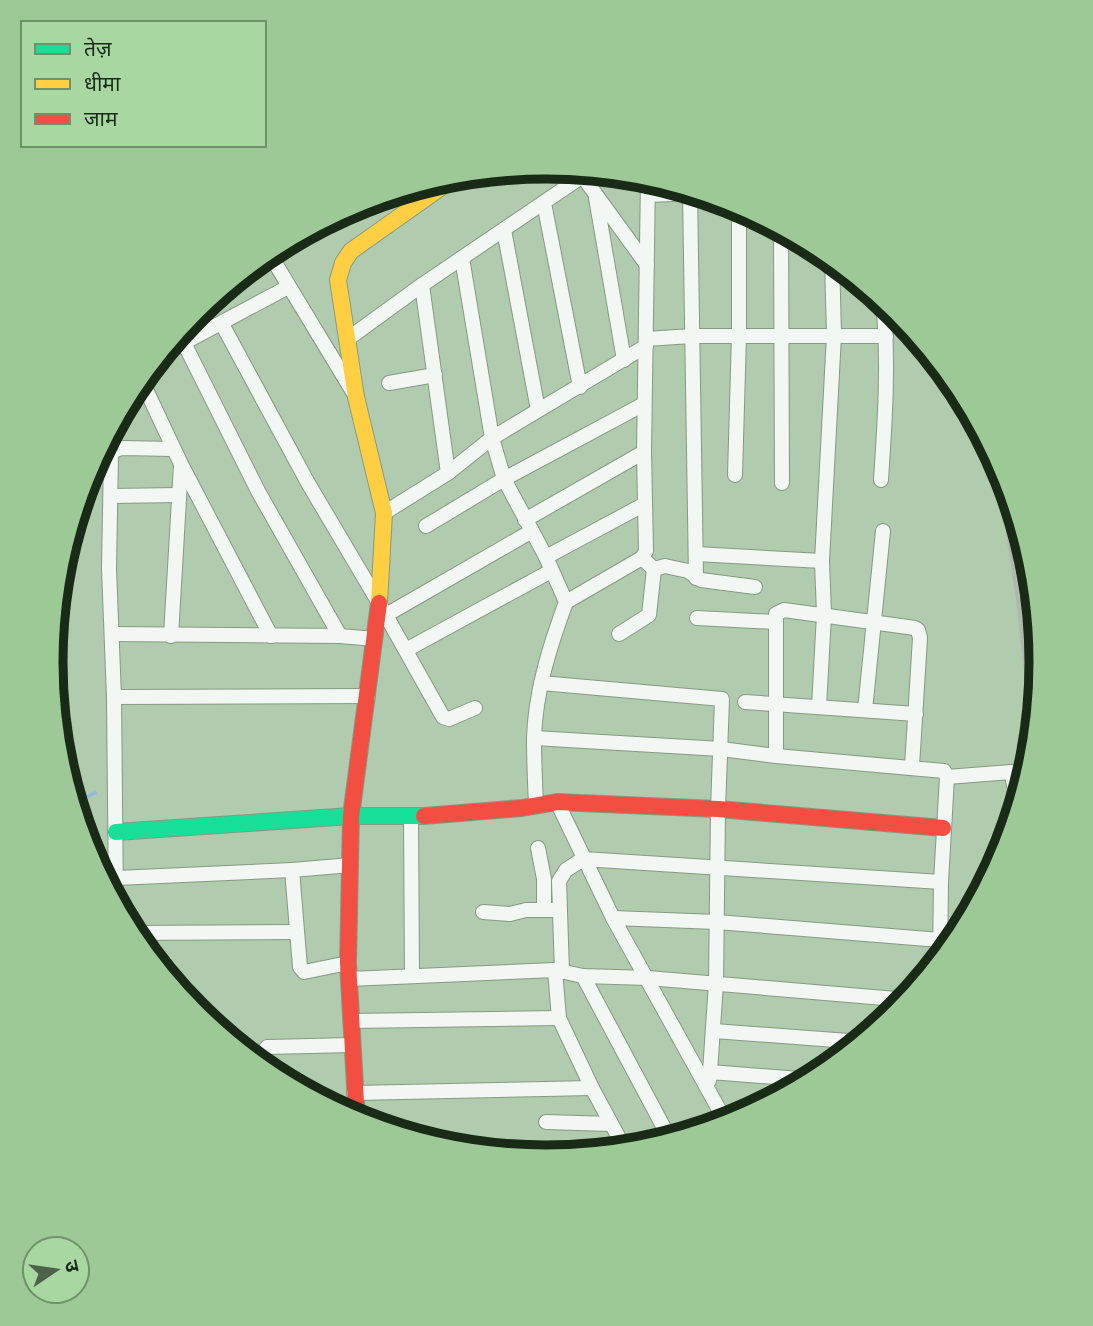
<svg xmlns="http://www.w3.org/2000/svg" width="1093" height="1326" viewBox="0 0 1093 1326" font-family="'Asap Condensed','Noto Sans Devanagari',sans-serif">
	<rect width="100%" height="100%" fill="#b1cbae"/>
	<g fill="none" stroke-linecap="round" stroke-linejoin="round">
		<polyline stroke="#94b8e2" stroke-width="3.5" points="81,827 86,821 84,798 95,793"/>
		<g stroke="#869a83" stroke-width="16">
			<g id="street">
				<polyline points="578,170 647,265"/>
				<polyline points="690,191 696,578"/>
				<polyline points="648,195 696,193"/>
				<polyline points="596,198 624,360"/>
				<polyline points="544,203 580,387"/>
				<polyline points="781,229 782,483"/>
				<polyline points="504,230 538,410"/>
				<polyline points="269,253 353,392"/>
				<path d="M 462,258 L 492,438 L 504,479 L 546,557 L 566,602 C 550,646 535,692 534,739 C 534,761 535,783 536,805"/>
				<polyline points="422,285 448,473"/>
				<polyline points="222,324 308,483 379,603 443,717 449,719 475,708"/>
				<polyline points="349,338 422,285 590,171"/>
				<polyline points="646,339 692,336 886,336"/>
				<polyline points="184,343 258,491 340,636"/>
				<polyline points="161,355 288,287"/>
				<polyline points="141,379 181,464 271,636"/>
				<polyline points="389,383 435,375"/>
				<polyline points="735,475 739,335 739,206"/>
				<path d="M 881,480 C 885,420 889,361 883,301"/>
				<polyline points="111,496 179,495"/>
				<polyline points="384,513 448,473 492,438 646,346"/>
				<polyline points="525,520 644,452"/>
				<polyline points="426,526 504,479 644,404"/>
				<polyline points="696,554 822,561"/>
				<polyline points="546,557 645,504"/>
				<polyline points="642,558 646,551 644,452 648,178"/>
				<polyline points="566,602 642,558 654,569 665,566 674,568 688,571 701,580 755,587"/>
				<polyline points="386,615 532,531"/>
				<polyline points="697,618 776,622"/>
				<polyline points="112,634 340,636 375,639"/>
				<polyline points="619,634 649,615 654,569"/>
				<polyline points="171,636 181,465"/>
				<polyline points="406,650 551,571"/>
				<polyline points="541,683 722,699 718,809 716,983 710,1072"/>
				<polyline points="114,697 368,696"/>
				<polyline points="745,702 916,714"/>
				<polyline points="819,707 824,615 822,561 834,335 832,259"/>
				<polyline points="865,710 883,531"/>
				<polyline points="534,738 721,749 776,756 944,771 947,777 941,882 940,961"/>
				<polyline points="776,756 776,614 784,610 915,628 918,630 920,638 912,766"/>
				<polyline points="947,777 1011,772 1019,806"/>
				<polyline points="557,802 613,918 727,1124"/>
				<polyline points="411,817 412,976"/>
				<polyline points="538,848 544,879 544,910"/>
				<polyline points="116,878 292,870"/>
				<polyline points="116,904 114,697 109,569 111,455 115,450 122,448 173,449"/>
				<polyline points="483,912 510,914 526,910 560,910"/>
				<polyline points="613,918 717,922 940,940"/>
				<polyline points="131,933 297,932"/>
				<polyline points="348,963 304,972 300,967 292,870 351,865"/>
				<polyline points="555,970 559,1018 592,1088 626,1151"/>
				<polyline points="562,972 559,881 566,870 583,859 941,882"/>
				<polyline points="583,976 671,1141"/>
				<polyline points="349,979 555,970 583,976 648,978 908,1000"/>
				<polyline points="351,1021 559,1018"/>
				<polyline points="714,1031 862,1042"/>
				<polyline points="267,1047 352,1045"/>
				<polyline points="709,1081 710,1072 812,1080"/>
				<polyline points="354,1093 592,1088"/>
				<polyline points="546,1122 611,1124"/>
			</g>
		</g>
		<g stroke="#869a83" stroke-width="18">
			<polyline id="fast" points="116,832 351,816 424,816"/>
		</g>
		<g stroke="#869a83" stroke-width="18">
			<polyline id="slow" points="379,603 384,513 356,397 338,280 343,263 351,251 457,176"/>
		</g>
		<g stroke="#869a83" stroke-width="18">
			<g id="jam">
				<polyline points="424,816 522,808 557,802 718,809 943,828"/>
				<polyline points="357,1121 348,963 351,816 379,603"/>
			</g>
		</g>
		<use href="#street" stroke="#f3f7f3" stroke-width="14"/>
		<use href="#fast" stroke="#16e098" stroke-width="16"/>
		<use href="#slow" stroke="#ffcf43" stroke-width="16"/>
		<use href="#jam" stroke="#f24e42" stroke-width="16"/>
		<polyline stroke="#b0b7af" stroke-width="3.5" points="996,457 1018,601 1034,744"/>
	</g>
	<path d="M0 0H1093V1326H0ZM63 662a483 483 0 1 1 966 0a483 483 0 1 1-966 0Z" fill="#9dc997" fill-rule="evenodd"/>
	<path fill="none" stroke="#192a16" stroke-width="9" d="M63 662a483 483 0 1 1 966 0a483 483 0 1 1-966 0Z"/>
	<rect x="21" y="21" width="245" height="126" fill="#a8d7a2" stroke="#6f926a" stroke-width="2"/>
	<rect x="35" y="44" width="35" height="10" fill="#16e098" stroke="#6f926a" stroke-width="2"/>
	<text x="84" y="56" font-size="21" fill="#192a16">तेज़</text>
	<rect x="35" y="79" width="35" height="10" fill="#ffcf43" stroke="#6f926a" stroke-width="2"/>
	<text x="84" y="91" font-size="21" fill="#192a16">धीमा</text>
	<rect x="35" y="114" width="35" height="10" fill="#f24e42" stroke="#6f926a" stroke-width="2"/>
	<text x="84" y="126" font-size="21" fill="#192a16">जाम</text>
	<g transform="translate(56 1270) rotate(77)"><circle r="33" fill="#a8d7a2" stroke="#6f926a" stroke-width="2"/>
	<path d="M0-5L12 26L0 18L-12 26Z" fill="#4e624b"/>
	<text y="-10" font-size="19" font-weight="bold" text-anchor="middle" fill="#192a16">उ</text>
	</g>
</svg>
